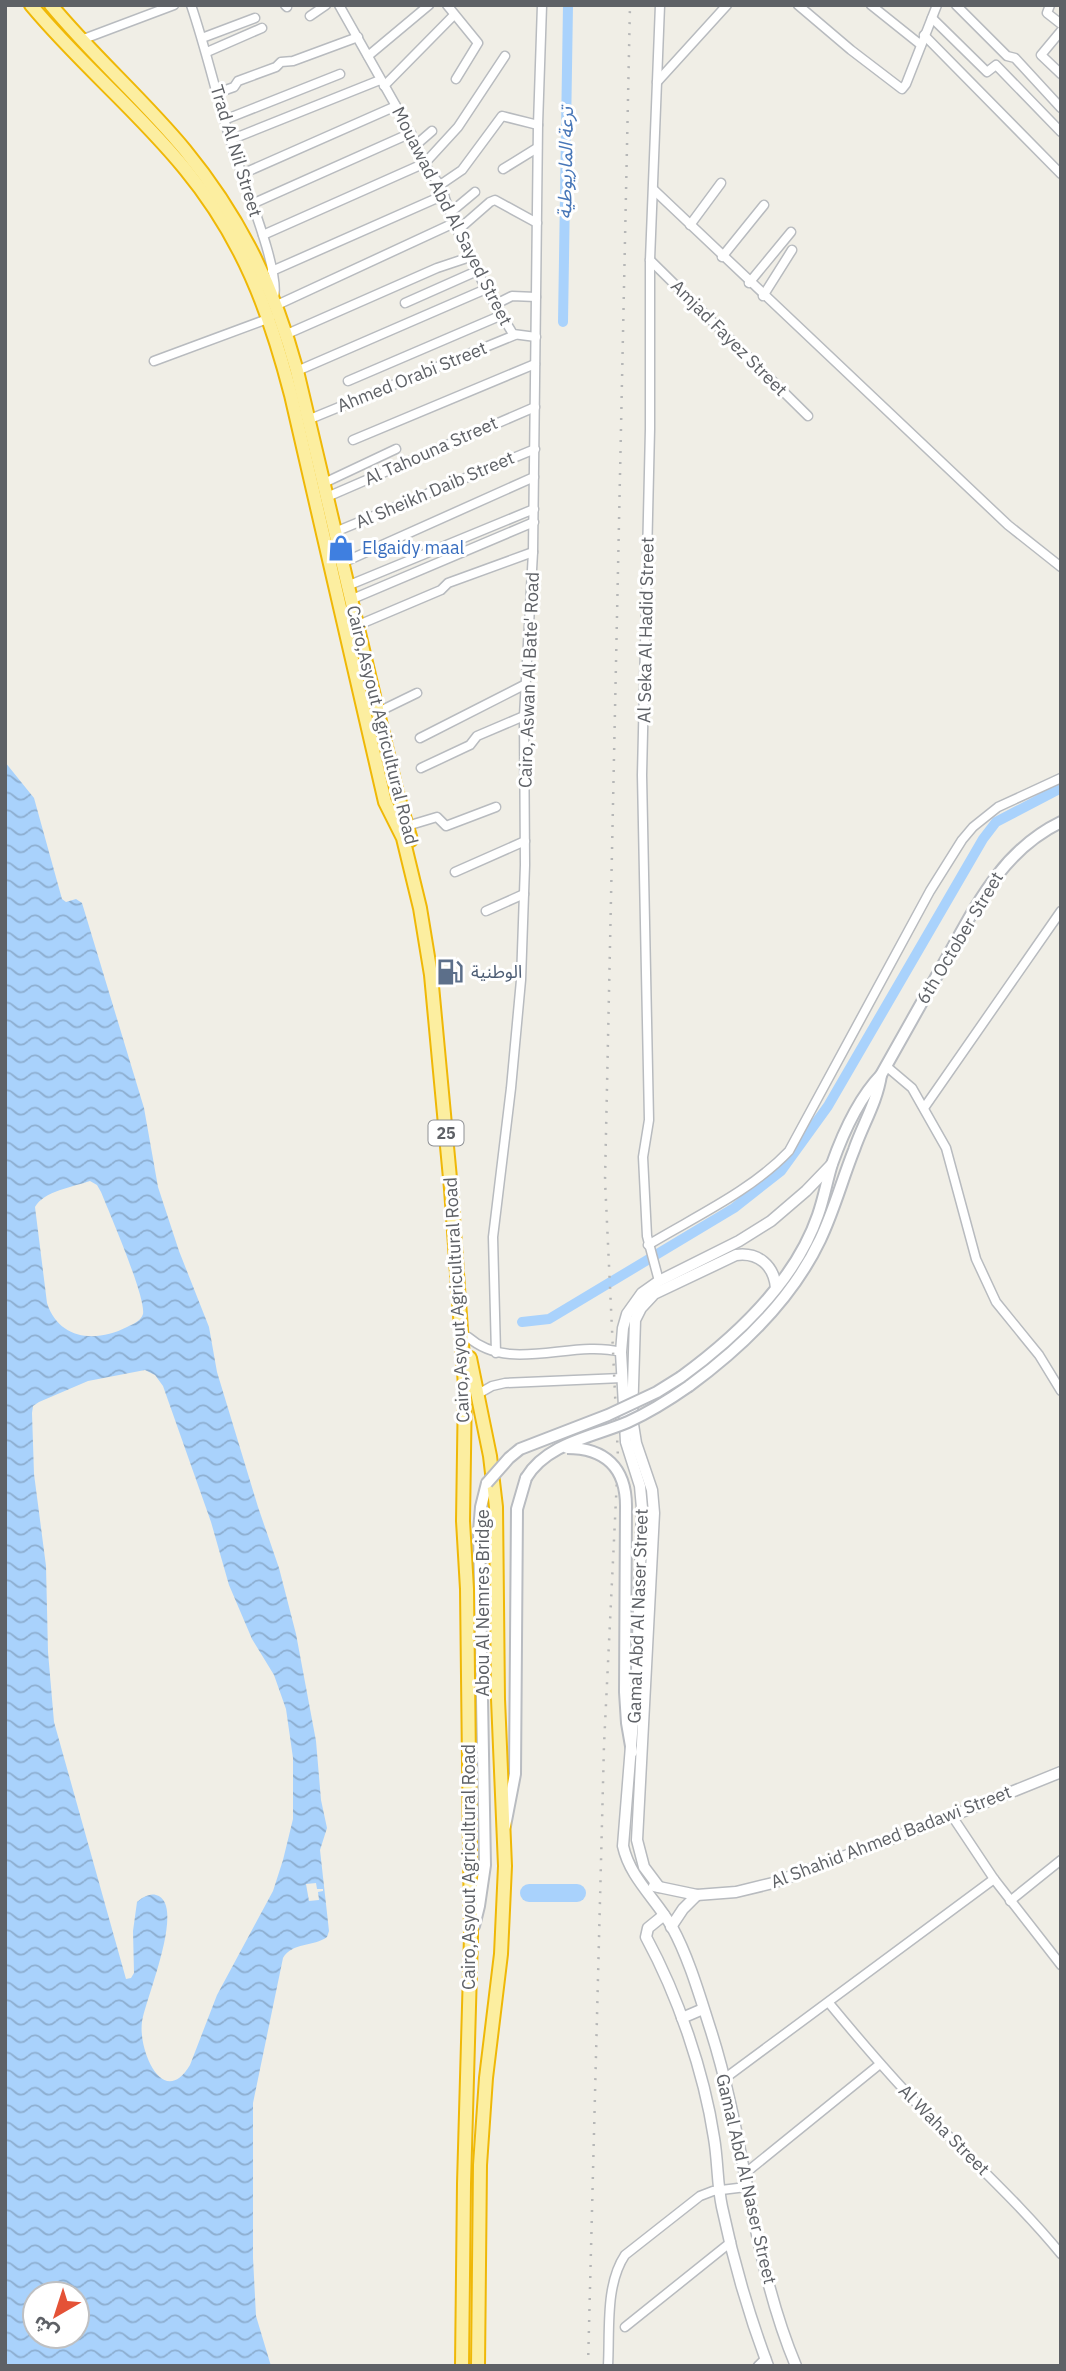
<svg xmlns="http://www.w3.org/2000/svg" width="1066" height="2371" viewBox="0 0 1066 2371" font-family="'IBM Plex Sans','Noto Sans Arabic',sans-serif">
	<defs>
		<pattern id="water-waves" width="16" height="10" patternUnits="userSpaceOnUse" patternTransform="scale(1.75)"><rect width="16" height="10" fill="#a9d2fc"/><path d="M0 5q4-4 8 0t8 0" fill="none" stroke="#8daed0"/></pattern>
	</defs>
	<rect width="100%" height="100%" fill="#f0eee6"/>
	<path fill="url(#water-waves)" fill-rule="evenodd" d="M 5,762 L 34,798 L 62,899 L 66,902 L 76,899 L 82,903 L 144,1108 L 158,1187 L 179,1251 L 209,1327 L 217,1372 L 258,1507 L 279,1568 L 296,1634 L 316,1741 L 321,1800 L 327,1828 L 320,1850 L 329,1931 L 327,1937 C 314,1947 292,1942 283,1958 L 253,2103 L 253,2258 L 256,2316 L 271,2366 L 5,2366 ZM 90,1181 L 97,1185 L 101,1192 C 109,1212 146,1297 143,1314 C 141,1321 133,1324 127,1327 C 96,1343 59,1340 47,1303 L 35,1207 C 44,1191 73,1187 90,1181 ZM 145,1370 L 155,1375 L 163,1386 L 211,1522 L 229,1585 L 252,1639 L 274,1675 L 286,1709 L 293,1758 L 293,1819 L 283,1860 L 273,1891 L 217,1995 L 190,2065 C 163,2110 138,2050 142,2022 C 145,2000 187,1903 156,1895 C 149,1893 142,1898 137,1902 L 133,1931 L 134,1973 L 131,1978 L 126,1979 L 54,1722 L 48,1652 L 46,1566 L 34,1474 L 32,1413 L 33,1406 L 39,1402 L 88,1381 ZM 35,2294 L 77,2294 L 77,2336 L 35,2336 Z"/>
	<polygon fill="#f0eee6" points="316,1883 317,1889 323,1889 323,1891 318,1892 319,1900 309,1901 306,1884"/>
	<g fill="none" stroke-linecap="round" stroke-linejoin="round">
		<g stroke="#a9d2fc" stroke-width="10">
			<polyline points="563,322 568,5"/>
			<polyline points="522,1322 549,1319 734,1208 781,1171 828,1106 983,839 996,822 1061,788"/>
		</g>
		<polyline stroke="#a9d2fc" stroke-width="18" points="529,1893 577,1893"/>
		<g stroke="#b8bbbf" stroke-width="11">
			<g id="minor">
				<path d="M 191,5 C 206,49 216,94 230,139 C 239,171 281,270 274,297"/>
				<polyline points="285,5 287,7"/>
				<polyline points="339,5 396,106 427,168 440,185 454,223 486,289 513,334 536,337"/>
				<polyline points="447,5 478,43 456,79"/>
				<polyline points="798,5 851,50 902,89 906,84 937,5"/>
				<polyline points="871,5 921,45"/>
				<polyline points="956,5 1007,56 1015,58 1061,108"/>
				<polyline points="1050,5 1047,13 1061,24"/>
				<polyline points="310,16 326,5"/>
				<polyline points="932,18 987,72 996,65 1061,132"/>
				<polyline points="1061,31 1041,55 1061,74"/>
				<polyline points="924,35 1061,174"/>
				<polyline points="202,38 255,18"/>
				<polyline points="81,40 174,5"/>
				<polyline points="207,52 262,28"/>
				<polyline points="368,56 429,5"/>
				<polyline points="657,82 727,5"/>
				<polyline points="384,86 454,15"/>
				<polyline points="217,93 234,87 238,81 276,67 281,62 293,61 358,37"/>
				<polyline points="224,120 340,74"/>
				<polyline points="230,140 380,80"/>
				<polyline points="417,144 432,131"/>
				<polyline points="503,169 537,148"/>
				<polyline points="242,174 396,106"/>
				<polyline points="440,185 462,170 502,116 538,125"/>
				<polyline points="654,190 1008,525 1061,567"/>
				<polyline points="252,204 411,133"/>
				<polyline points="451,212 475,192"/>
				<polyline points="690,225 721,183"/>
				<polyline points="458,230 490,202 495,200 537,223"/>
				<polyline points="263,235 425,163 458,127 505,56"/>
				<polyline points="722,257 764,205"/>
				<polyline points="650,260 808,416"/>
				<polyline points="272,271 444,195"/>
				<polyline points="749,283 791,232"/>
				<polyline points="763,296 792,250"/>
				<polyline points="405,303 477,271"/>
				<polyline points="496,304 512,296 536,297"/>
				<polyline points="277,305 454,223"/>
				<polyline points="287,334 437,268 470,257"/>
				<polyline points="154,361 270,318"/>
				<polyline points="297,371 486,289"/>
				<polyline points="348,381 502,315"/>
				<polyline points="310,419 515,335"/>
				<polyline points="353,440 535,364"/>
				<polyline points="324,483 396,449"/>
				<polyline points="327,497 535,407"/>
				<polyline points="335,532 535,449"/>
				<polyline points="342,563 534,477"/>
				<polyline points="347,586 534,509"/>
				<polyline points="350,600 534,522"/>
				<polyline points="356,626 441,590 448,583 533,552"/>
				<polyline points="378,712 417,693"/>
				<polyline points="420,738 526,684"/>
				<polyline points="421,768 470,745 477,736 524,716"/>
				<polyline points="407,826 437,817 446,826 496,807"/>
				<polyline points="455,872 525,841"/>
				<polyline points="486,911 524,894"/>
				<polyline points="886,1066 912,1088 946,1148 976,1259 996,1302 1039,1355 1061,1391"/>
				<polyline points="924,1108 1061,911"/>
				<path d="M 648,1245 C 696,1216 751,1191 789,1151 L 930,891 L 962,840 L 973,827 L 998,807 L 1061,778"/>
				<polyline points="659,1281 647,1236 643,1157 649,1120 642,775 650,429 650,260 660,5"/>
				<path d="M 468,1337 C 510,1374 571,1339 621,1352"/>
				<polyline points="496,1353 493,1237 511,1088 521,980 525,865 524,716 533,552 538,125 542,5"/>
				<polyline points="478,1394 492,1386 505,1383 622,1378"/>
				<polyline points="952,1816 994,1879 1061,1965"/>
				<polyline points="1010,1901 1061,1860"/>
				<path d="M 829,2003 C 862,2043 895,2082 932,2119 C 975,2164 1021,2205 1061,2254"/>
				<polyline points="724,2079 994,1879"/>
				<polyline points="743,2175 880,2064"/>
				<polyline points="625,2327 731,2242"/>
				<path d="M 608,2366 C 610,2330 605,2285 625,2255 L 700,2196 L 713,2191 L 746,2187"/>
				<polyline points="758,2366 766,2358"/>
			</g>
		</g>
		<g stroke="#b8bbbf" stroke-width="13">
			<g id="tertiary">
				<polyline points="654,1886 697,1895 736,1892 773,1883 952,1816 1061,1772"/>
				<path d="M 659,1887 L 644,1867 L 637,1840 L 654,1513 L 652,1490 L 636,1443 L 632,1418 L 635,1320 L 641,1308 L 654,1294 L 736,1255 C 758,1252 774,1265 776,1288"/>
				<path d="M 664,1915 L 648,1928 L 646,1937 C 678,1996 704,2072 714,2138 C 718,2161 717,2184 722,2207 C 733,2260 749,2315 768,2366"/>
				<polyline points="671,1927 683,1909 697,1895"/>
				<polyline points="682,2018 703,2009"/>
				<path d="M 796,2366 C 751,2259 746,2141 711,2031 C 700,1997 689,1958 672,1927 C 656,1899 630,1878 623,1846 L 637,1671 L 642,1508 L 640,1486 L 626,1442 L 621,1352 L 623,1328 L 627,1314 L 642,1293 L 659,1281 L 739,1241 L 771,1221 L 806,1191 L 832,1164"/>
			</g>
		</g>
		<g stroke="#b9bcc1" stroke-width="14">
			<g id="secondary">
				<path d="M 681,1377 C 737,1336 795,1282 818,1215 C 824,1198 827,1180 832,1164 C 843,1133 859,1098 881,1075 C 902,1038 923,1000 944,963 C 975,908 1001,851 1061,822"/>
				<path d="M 689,1386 C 741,1348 792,1299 820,1240 C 834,1211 842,1180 854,1150 C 863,1124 877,1102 881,1075"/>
				<polyline points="626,1506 625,1692 627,1723 632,1752"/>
				<polyline points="505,1826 515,1774 517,1509 526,1478"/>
				<polyline points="474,1926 479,1906 485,1865 479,1531 481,1507 487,1483"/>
			</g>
		</g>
		<g stroke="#efb807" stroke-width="16">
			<g id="trunk">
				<path d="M 31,5 C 79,63 138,111 185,169 C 242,238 269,310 291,395 L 385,802 L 403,838 L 420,908 L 431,975 L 451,1189 L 465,1386 L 463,1521 L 467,1589 L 471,1936 L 464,2184 L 462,2366"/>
				<path d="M 51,5 C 93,56 143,99 185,150 C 240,217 274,287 297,371 L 396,789 L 411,840"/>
				<polyline points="470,1358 490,1456 496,1507 498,1699 505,1866 501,1954 486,2078 480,2165 478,2366"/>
			</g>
		</g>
		<use href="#minor" stroke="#fff" stroke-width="8"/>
		<use href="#tertiary" stroke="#fff" stroke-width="10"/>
		<use href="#secondary" stroke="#fff" stroke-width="10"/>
		<use href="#trunk" stroke="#fceea0" stroke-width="12"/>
		<polyline stroke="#b6b7b7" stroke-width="2.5" stroke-dasharray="2 9" stroke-linecap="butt" points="588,2366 604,1745 618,1458 605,1180 630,5"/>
		<g stroke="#b9bcc1" stroke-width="14" stroke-linecap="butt">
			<g id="secondary-bridge">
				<path d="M 567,1448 C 605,1448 626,1468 626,1506"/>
				<path d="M 526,1478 C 547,1443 593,1437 628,1422 C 650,1412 669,1400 689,1386"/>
				<polyline points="487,1483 509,1458 520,1449 608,1415 657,1392 681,1377"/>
			</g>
		</g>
		<use href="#secondary-bridge" stroke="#fff" stroke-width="10"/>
	</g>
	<defs>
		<g id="shop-bare" transform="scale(2.1)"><path d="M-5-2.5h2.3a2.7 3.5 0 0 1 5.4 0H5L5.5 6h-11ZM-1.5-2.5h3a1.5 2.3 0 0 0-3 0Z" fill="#3f7fe0" stroke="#fff" stroke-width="2.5" paint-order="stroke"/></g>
		<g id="fuel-bare" transform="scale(2.1)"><path d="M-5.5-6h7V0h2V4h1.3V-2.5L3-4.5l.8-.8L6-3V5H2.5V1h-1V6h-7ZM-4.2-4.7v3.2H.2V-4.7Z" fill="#5c6f8a" stroke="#fff" stroke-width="2.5" paint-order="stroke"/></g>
	</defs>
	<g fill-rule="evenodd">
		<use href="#shop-bare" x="341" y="548"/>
		<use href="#fuel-bare" x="450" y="972"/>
	</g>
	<g text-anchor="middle" stroke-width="6" stroke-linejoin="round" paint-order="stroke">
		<rect fill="#fff" stroke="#8e9094" stroke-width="2" x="428.5" y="1120.5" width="35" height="25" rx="5"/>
		<g font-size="16" font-weight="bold" fill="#5e6166">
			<text x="446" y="1139">25</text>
		</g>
		<g font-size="18" fill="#5e6166" stroke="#fff">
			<text transform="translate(236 151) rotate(73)" y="6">Trad Al Nil Street</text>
			<text transform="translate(452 216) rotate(63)" y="6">Mouawad Abd Al Sayed Street</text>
			<text transform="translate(729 338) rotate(45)" y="6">Amjad Fayez Street</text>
			<text transform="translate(412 377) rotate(-22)" y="6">Ahmed Orabi Street</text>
			<text transform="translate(431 451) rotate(-24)" y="6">Al Tahouna Street</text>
			<text transform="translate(435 490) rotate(-23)" y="6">Al Sheikh Daib Street</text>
			<text transform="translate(646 630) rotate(-89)" y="6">Al Seka Al Hadid Street</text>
			<text transform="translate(529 680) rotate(-88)" y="6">Cairo, Aswan Al Bate' Road</text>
			<text transform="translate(382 725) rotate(76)" y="6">Cairo,Asyout Agricultural Road</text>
			<text transform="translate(960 938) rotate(-59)" y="6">6th October Street</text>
			<text transform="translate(457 1300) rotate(-93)" y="6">Cairo,Asyout Agricultural Road</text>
			<text transform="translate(483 1603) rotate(-90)" y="6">Abou Al Nemres Bridge</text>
			<text transform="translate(638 1616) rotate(-88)" y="6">Gamal Abd Al Naser Street</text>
			<text transform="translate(891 1837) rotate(-21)" y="6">Al Shahid Ahmed Badawi Street</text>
			<text transform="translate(469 1867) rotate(-90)" y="6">Cairo,Asyout Agricultural Road</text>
			<text transform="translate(944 2130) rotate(45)" y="6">Al Waha Street</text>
			<text transform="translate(746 2179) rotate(77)" y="6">Gamal Abd Al Naser Street</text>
		</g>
		<g font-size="18" fill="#366cbe" stroke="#fff" text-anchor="start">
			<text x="362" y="554">Elgaidy maal</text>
		</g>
		<g font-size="18" fill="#4e5e75" stroke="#fff" text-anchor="start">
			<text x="471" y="978">الوطنية</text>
		</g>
		<g font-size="19" font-style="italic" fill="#4877b8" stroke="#fff">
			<text transform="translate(565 163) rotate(-89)" y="7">ترعة الماريوطية</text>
		</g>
	</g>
	<rect width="1066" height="2371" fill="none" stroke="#5e6166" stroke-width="14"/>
	<g transform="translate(56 2315) rotate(219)"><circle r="33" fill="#ffffff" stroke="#bfc0c2" stroke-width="2"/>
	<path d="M0-5L12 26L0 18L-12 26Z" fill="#e45237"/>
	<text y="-10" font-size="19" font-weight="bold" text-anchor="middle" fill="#5e6166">ش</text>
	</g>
</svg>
